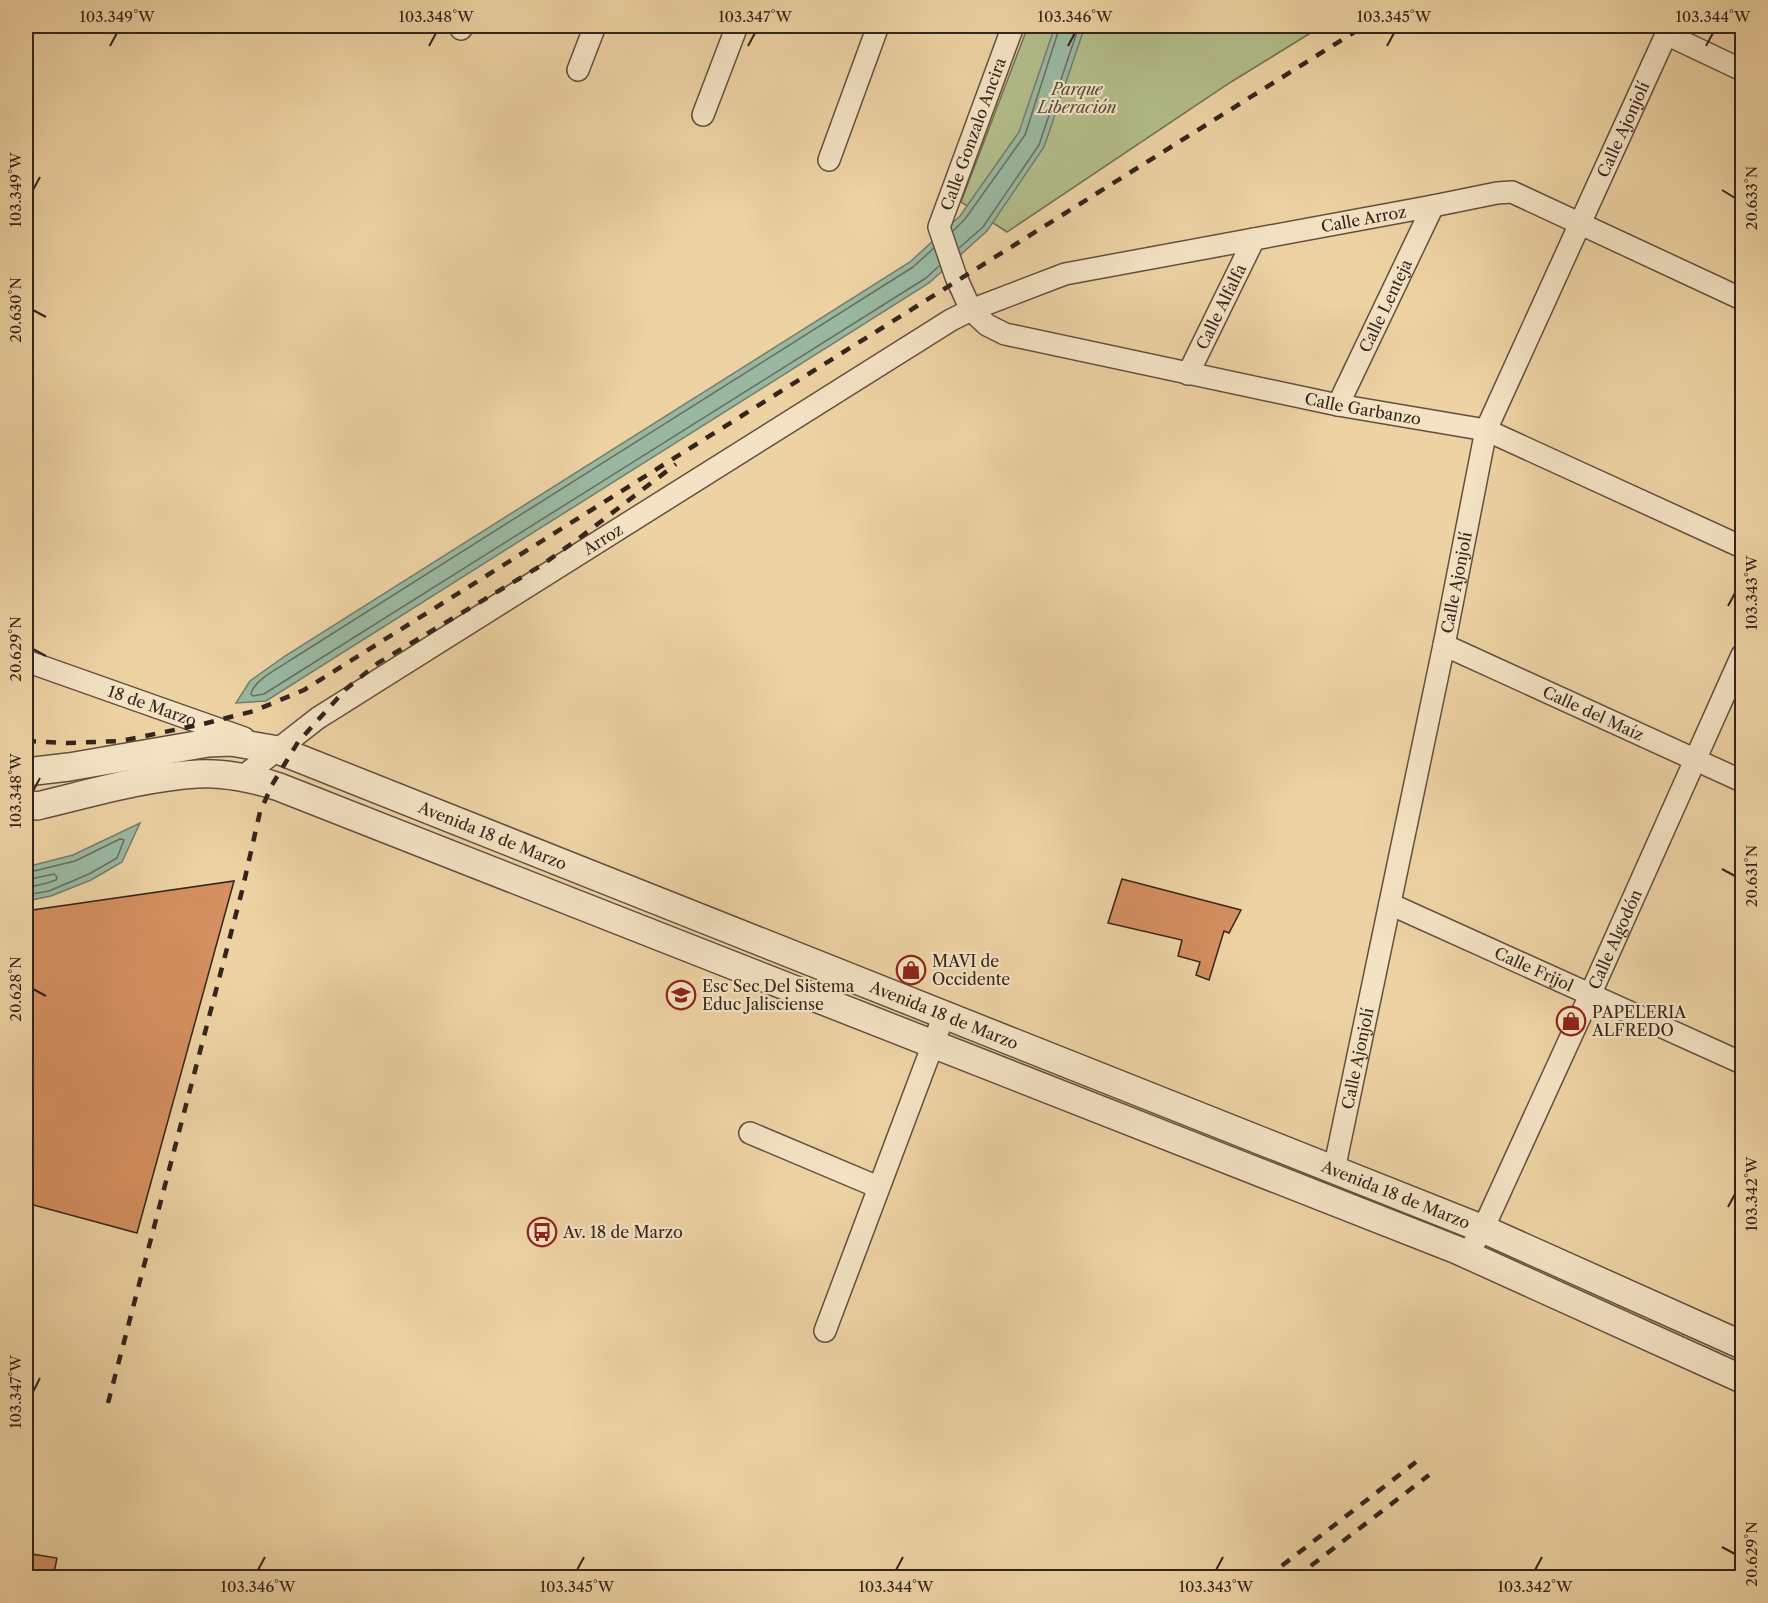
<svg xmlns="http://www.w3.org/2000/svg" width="1768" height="1603" viewBox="0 0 1768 1603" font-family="'Libre Caslon Text',serif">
	<rect width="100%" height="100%" fill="#edd2a3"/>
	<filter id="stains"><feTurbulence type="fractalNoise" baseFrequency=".00333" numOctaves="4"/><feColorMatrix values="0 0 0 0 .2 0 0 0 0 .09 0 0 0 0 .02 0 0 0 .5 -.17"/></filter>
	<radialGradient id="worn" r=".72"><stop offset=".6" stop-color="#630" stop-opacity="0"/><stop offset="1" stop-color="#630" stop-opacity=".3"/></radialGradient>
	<polygon fill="#b2bd8a" stroke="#737153" stroke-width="1.5" points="1028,26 1322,26 1231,82 1007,232 961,202"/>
	<g fill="#9ab8a1" stroke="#717d6c" stroke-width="1.5">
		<polygon points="1055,26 1085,26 1044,147 987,231 929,283 266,701 236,703 250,681 285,656 910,262 960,216 1019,132"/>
		<polygon points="140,823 122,862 91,880 51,896 26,901 26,867 73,855"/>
	</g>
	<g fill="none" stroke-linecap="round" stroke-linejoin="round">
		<g stroke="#676e5e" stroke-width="1.5">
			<polyline points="953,231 965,219 1025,135 1060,26"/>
			<path d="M 934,248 L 913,267 L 289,661 C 277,669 254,680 251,694 L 253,696 L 264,694 L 926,278 L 939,266"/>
			<polyline points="959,248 983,227 1039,145 1079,26"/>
			<polyline points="26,873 75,861 120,839 124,840 117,858 89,874 49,891 26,895"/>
			<polyline points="26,880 54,874 57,877 56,880 47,883 26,888"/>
		</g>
	</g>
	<g fill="#d58f60" stroke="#34251c" stroke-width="1.5">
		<polygon points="1122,879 1241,910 1229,933 1224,931 1209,980 1196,975 1200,962 1178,956 1182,940 1108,923"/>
		<polygon points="234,881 137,1233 26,1203 26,911"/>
		<polygon points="26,1553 57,1558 53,1578 26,1578"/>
	</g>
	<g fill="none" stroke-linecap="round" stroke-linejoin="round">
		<g stroke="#62503e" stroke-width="24">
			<g id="minor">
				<path id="s1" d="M 1013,26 L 939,227 L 956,277 L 971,310 L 987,325 L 1005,334 L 1338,405 L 1486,430 L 1742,547"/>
				<polyline points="461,29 463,26"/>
				<polyline points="1666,34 1742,70"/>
				<polyline points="578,70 595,26"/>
				<polyline points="703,115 737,26"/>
				<polyline points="829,160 878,26"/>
				<path id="s2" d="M 1188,374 L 1254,239"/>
				<path id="s3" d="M 1338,405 L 1433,206"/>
				<path id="s4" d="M 1444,645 L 1742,781"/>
				<path id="s5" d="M 26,661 L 244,738"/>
				<path id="s6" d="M 241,778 L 318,718 L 951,320 L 971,310 L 1065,274 L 1433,206 L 1497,193 L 1512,192 L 1742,299"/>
				<path id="s7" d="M 1390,904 L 1742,1063"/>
				<polyline points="750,1133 878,1187"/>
				<path id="s8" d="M 1334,1170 L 1444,645 L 1486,430 L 1670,26"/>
				<path id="s9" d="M 1467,1254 L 1483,1229 L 1590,995 L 1742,655"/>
				<polyline points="825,1331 944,1015"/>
			</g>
		</g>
		<g stroke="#62503e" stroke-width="30">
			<g id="tertiary">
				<path id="s10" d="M 26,772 L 69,767 L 208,743 L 231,742 L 278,750 L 1483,1229 L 1742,1345"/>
				<path d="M 26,804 L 37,806 C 88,794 145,777 197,774 C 222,772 255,779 279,787 L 1457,1250 L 1742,1379"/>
			</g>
		</g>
		<use href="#minor" stroke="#f3e2c3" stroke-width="21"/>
		<use href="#tertiary" stroke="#f3e2c3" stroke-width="27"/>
		<g stroke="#34251c" stroke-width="4.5" stroke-dasharray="10 10" stroke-linecap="butt">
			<polyline points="26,741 68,743 121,741 203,724 254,711 304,690 1364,26"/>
			<polyline points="108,1403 242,891 260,812 272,785 298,742 346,689 378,663 542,565 578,539 676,464"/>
			<polyline points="1266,1578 1416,1462"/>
			<polyline points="1295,1578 1429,1475"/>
		</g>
	</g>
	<path fill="none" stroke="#34251c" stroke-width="2" d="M 110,46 L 117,33M 429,46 L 436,33M 748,46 L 755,33M 1068,46 L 1075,33M 1387,46 L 1394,33M 1706,46 L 1713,33M 33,190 L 40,177M 1722,190 L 1735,198M 33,310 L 46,317M 1728,606 L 1735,593M 33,649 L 46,656M 33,791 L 40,778M 1722,869 L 1735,876M 33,989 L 46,996M 1728,1207 L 1735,1194M 33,1392 L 40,1378M 1722,1547 L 1735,1554M 258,1570 L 265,1557M 577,1570 L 584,1557M 896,1570 L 903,1557M 1216,1570 L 1223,1557M 1535,1570 L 1542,1557"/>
	<defs>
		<g id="shop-ring" transform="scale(1.5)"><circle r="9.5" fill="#f3e2c3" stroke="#8f2418" stroke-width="1.5"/><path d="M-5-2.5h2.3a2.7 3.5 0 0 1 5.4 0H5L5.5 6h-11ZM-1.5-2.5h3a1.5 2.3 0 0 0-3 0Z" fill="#8f2418"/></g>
		<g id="school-ring" transform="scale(1.5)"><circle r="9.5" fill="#f3e2c3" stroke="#8f2418" stroke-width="1.5"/><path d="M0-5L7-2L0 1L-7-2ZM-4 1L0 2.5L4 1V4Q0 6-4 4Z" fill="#8f2418"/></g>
		<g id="bus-ring" transform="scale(1.5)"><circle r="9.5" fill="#f3e2c3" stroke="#8f2418" stroke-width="1.5"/><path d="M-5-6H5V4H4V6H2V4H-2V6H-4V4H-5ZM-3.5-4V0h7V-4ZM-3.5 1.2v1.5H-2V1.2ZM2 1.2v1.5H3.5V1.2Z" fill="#8f2418"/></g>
	</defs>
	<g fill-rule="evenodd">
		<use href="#shop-ring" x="911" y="970"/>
		<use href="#school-ring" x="681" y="995"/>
		<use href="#shop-ring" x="1571" y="1021"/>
		<use href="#bus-ring" x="542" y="1232"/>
	</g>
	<g text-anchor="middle" stroke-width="4.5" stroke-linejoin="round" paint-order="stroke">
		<g font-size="16" font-style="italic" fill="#544b38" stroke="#f3e2c3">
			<text x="1077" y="95">Parque<tspan x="1077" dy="18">Liberación</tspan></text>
		</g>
		<g font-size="16" fill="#34251c" stroke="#f3e2c3">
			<text dy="6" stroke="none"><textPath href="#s8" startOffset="1086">Calle Ajonjolí</textPath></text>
			<text transform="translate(973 134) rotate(-70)" y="6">Calle Gonzalo Ancira</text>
			<text dy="6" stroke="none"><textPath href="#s6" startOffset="1272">Calle Arroz</textPath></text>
			<text dy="6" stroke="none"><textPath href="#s3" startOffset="110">Calle Lenteja</textPath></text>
			<text dy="6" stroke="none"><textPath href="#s2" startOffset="75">Calle Alfalfa</textPath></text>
			<text dy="6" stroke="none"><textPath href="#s1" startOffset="711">Calle Garbanzo</textPath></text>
			<text dy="6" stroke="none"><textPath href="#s6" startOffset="434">Arroz</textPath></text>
			<text dy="6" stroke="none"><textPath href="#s8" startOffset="600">Calle Ajonjolí</textPath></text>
			<text dy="6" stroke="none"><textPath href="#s5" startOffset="134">18 de Marzo</textPath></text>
			<text dy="6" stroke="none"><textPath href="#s4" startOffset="164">Calle del Maíz</textPath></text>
			<text dy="6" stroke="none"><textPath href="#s10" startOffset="486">Avenida 18 de Marzo</textPath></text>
			<text dy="6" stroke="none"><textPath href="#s9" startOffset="348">Calle Algodón</textPath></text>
			<text dy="6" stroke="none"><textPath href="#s7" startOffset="158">Calle Frijol</textPath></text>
			<text dy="6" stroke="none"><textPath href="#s10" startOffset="972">Avenida 18 de Marzo</textPath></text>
			<text dy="6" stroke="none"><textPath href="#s8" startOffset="114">Calle Ajonjolí</textPath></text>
			<text dy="6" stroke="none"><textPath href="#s10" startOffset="1458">Avenida 18 de Marzo</textPath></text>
		</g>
		<g font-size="16" fill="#34251c" stroke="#f3e2c3" text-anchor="start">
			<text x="932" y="967">MAVI de<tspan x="932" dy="18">Occidente</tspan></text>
			<text x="702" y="992">Esc Sec Del Sistema<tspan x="702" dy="18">Educ Jalisciense</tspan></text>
			<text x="1592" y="1018">PAPELERIA<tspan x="1592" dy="18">ALFREDO</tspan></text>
			<text x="563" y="1238">Av. 18 de Marzo</text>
		</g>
	</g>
	<rect width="1768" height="1603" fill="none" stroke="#edd2a3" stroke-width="66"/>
	<rect x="33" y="33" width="1702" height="1537" fill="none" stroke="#34251c" stroke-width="2"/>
	<g font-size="15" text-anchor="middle" fill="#34251c">
		<text x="117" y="22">103.349°W</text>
		<text x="436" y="22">103.348°W</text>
		<text x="755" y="22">103.347°W</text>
		<text x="1075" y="22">103.346°W</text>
		<text x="1394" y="22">103.345°W</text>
		<text x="1713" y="22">103.344°W</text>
		<text transform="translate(16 190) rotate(-90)" y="5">103.349°W</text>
		<text transform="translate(1752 198) rotate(-90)" y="5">20.633°N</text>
		<text transform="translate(16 310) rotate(-90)" y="5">20.630°N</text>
		<text transform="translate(1752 593) rotate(-90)" y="5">103.343°W</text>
		<text transform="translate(16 649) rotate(-90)" y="5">20.629°N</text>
		<text transform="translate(16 791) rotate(-90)" y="5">103.348°W</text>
		<text transform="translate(1752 876) rotate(-90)" y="5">20.631°N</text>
		<text transform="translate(16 989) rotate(-90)" y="5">20.628°N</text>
		<text transform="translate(1752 1194) rotate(-90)" y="5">103.342°W</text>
		<text transform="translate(16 1392) rotate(-90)" y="5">103.347°W</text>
		<text transform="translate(1752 1554) rotate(-90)" y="5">20.629°N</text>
		<text x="258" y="1592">103.346°W</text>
		<text x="577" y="1592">103.345°W</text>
		<text x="896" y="1592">103.344°W</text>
		<text x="1216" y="1592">103.343°W</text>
		<text x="1535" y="1592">103.342°W</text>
	</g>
	<rect width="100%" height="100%" filter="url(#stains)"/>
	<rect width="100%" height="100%" fill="url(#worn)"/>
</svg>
